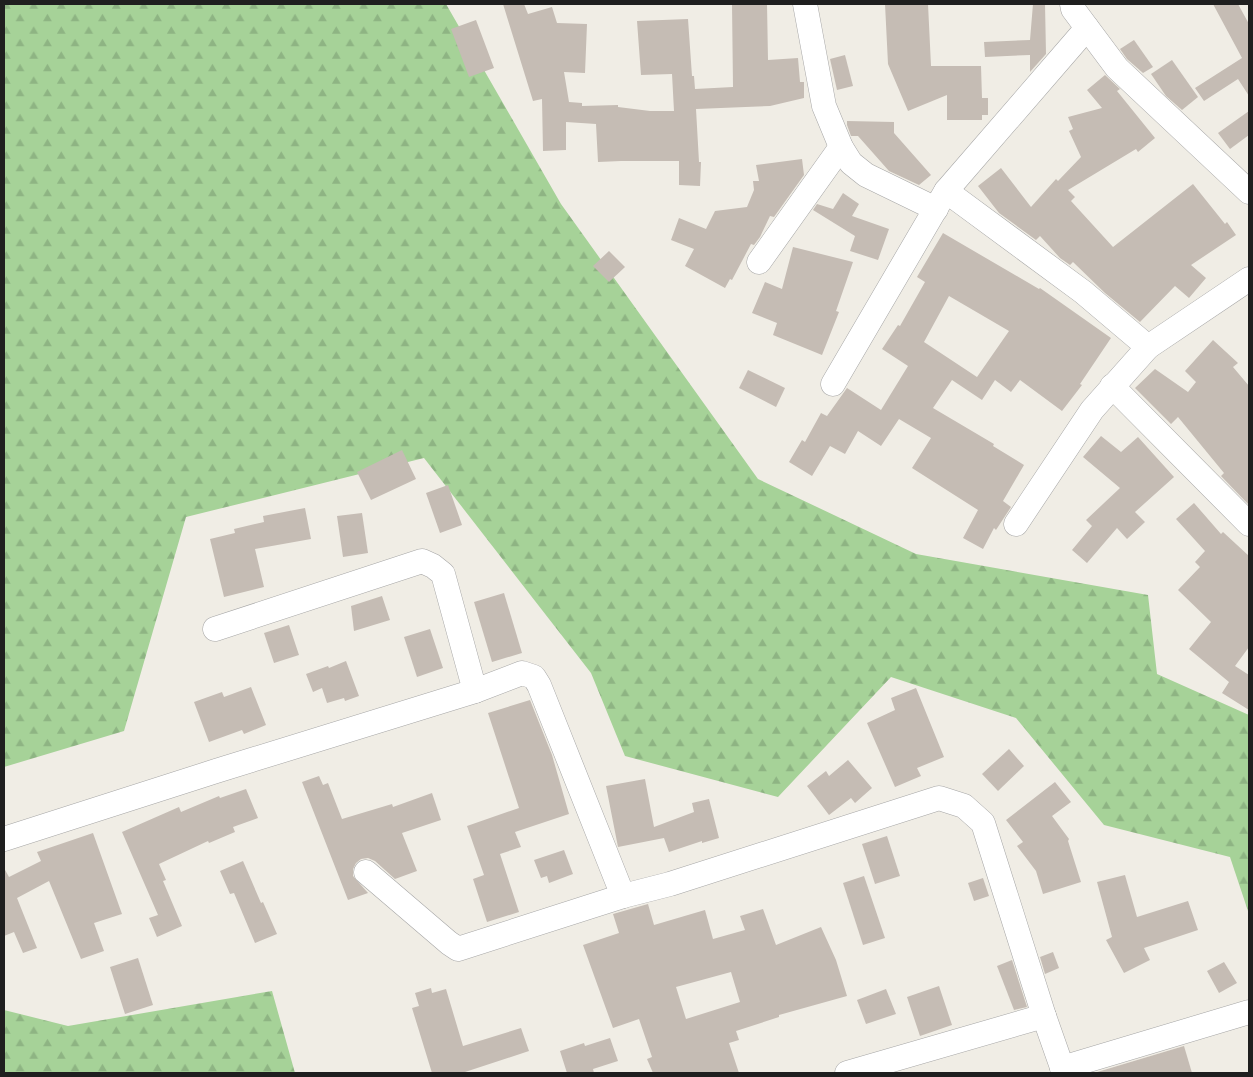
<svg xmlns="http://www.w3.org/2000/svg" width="1253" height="1077" viewBox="0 0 1253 1077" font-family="Quicksand,sans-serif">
	<defs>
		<pattern id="forest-firs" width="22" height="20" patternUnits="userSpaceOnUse" patternTransform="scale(1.25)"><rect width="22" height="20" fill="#a6d298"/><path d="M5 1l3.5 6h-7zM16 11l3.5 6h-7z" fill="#8eb483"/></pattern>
	</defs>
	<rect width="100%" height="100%" fill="#f0ede5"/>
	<g fill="url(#forest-firs)">
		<polygon points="4,4 446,4 561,204 758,479 916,554 1148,595 1157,674 1249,715 1249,914 1230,857 1104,825 1016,718 891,677 778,797 625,756 591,673 424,458 186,517 124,731 4,767"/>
		<polygon points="272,991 295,1073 4,1073 4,1010 68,1026"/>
	</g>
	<g fill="#c5bcb4" fill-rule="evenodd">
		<polygon points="503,4 524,4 528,14 552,7 557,23 587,24 585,73 564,72 569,102 582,103 582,106 618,105 618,107 650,111 674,111 672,74 641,75 637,21 688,19 692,76 694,76 695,89 733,87 732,4 767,4 768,60 798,58 800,82 804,82 804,98 770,106 696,109 699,162 701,162 700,186 679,185 679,161 621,161 598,162 596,124 566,122 566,150 543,151 542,99 533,101"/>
		<polygon points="885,4 928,4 931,66 981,66 982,98 988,98 988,115 982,115 982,120 947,120 947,95 908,111 888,64"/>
		<polygon points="1033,4 1045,4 1046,54 1030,72 1030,55 985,57 984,42 1030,40"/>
		<polygon points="1213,4 1238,4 1249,24 1249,96 1238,79 1204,101 1195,88 1242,58"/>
		<polygon points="476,20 494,68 469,77 451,29"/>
		<polygon points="1134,40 1153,67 1143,73 1127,59 1120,49"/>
		<polygon points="845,55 853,86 837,90 830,59"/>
		<polygon points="1172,60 1198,97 1182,110 1166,96 1151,74"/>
		<polygon points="1105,75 1120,89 1117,91 1155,138 1138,152 1136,149 1068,190 1075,197 1071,201 1113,247 1193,184 1225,224 1227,222 1236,235 1191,265 1206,278 1189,298 1175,286 1140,322 1105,293 1073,262 1070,265 1060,258 1040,236 1036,240 999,213 978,186 1001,168 1031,207 1056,179 1058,181 1081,157 1069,131 1073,129 1068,117 1102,108 1087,90"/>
		<polygon points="1249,111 1249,135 1230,149 1218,133"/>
		<polygon points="847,121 894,122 894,133 931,175 919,185 889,171 858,136 851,136 847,125"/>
		<polygon points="802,159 804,175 774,217 770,216 760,237 754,245 751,244 732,280 730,279 725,288 685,266 694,249 671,240 679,218 706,229 715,211 747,207 754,190 753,181 759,181 756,165"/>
		<polygon points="843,193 859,204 852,216 889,229 878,260 850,251 855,236 813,210 817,204 833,209"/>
		<path d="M 943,233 L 1039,289 L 1040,288 L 1111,338 L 1080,384 L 1082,385 L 1062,411 L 1020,380 L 1011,392 L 995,380 L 982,400 L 952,380 L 933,408 L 994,444 L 993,446 L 1024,465 L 1003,501 L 1011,507 L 996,530 L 994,528 L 983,549 L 963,538 L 978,510 L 912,468 L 931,438 L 899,419 L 881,446 L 858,431 L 845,454 L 830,446 L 812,476 L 789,462 L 802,440 L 805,442 L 821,413 L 827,416 L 847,388 L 881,410 L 908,366 L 882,349 L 898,325 L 900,326 L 925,282 L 917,277 ZM 949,296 L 1009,331 L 977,377 L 924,342 Z"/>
		<polygon points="793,247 853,262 836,311 839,312 822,355 773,335 777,323 752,313 765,282 782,289"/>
		<polygon points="609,251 625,267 609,282 593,266"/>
		<polygon points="1213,340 1238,363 1233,367 1249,386 1249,505 1221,476 1224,473 1178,417 1171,424 1135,388 1155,369 1188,392 1196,382 1185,371"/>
		<polygon points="748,370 785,388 776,407 739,388"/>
		<polygon points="1101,436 1121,452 1138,437 1174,477 1135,512 1145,522 1127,539 1117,528 1087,563 1072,550 1092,526 1086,520 1120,488 1083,457"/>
		<polygon points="402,450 416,479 371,500 357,472"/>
		<polygon points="448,485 462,525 440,533 426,493"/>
		<polygon points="1194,503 1221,534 1223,532 1249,556 1249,647 1235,666 1249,675 1249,710 1222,693 1229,682 1189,649 1211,622 1178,590 1200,567 1195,562 1205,551 1176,519"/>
		<polygon points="305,508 311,539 255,549 264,587 224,597 210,539 235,533 234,529 264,522 263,516"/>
		<polygon points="362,513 368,553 343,557 337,516"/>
		<polygon points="504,593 522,653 492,662 474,602"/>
		<polygon points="382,596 390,620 354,631 351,606"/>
		<polygon points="289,625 299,655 274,663 264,633"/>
		<polygon points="430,629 443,668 417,677 404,637"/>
		<polygon points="346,661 359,696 345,701 344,698 327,703 322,688 313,692 306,674 328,666 329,668"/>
		<polygon points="251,687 266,725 244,734 242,730 209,742 194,702 222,692 224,697"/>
		<polygon points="916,688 944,757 917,768 921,776 895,787 867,723 895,710 891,698"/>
		<polygon points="530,700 552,755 569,814 515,832 521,847 500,854 519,912 487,922 473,879 484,875 467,826 519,808 488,713"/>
		<polygon points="1009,749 1024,766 998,791 982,774"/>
		<polygon points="848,760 872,788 855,803 851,798 829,815 807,786 826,771 829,776"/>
		<polygon points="319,776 323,785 328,783 342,819 392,804 393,807 432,793 441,820 402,833 417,871 395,879 375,861 368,858 361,859 356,863 353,869 353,876 368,893 348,900 302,782"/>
		<polygon points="645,779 654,827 694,812 692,803 709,799 719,838 702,843 702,841 669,852 664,838 618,847 606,786"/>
		<polygon points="1055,782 1071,802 1052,816 1069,839 1068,841 1081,882 1043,894 1036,871 1017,846 1023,842 1006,820"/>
		<polygon points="246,789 258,818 233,827 235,832 209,843 208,841 159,864 166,880 163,881 182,926 157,937 149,918 158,915 122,832 179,807 181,812 219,796 220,798"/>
		<polygon points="93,833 122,914 94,923 104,951 81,959 49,881 17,898 37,948 23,953 14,932 4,936 4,868 9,877 41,861 37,852"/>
		<polygon points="887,836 900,876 875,884 862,844"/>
		<polygon points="564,850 573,874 549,883 547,876 541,878 534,860"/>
		<polygon points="243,861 261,903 263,902 277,934 255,943 234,893 230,894 220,871"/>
		<polygon points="1125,875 1137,917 1188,901 1198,930 1144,948 1150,960 1124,973 1106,940 1112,937 1097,882"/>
		<polygon points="864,876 885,938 863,945 843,883"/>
		<polygon points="983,878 989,896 974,901 968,883"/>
		<path d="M 648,904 L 654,925 L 705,910 L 713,939 L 745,930 L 740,916 L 763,909 L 776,945 L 821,927 L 836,960 L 847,996 L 779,1015 L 779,1017 L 736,1031 L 739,1040 L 729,1043 L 739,1073 L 653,1073 L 647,1059 L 652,1057 L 639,1019 L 613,1028 L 583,945 L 619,933 L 613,914 ZM 731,972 L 740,1002 L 686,1019 L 676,987 Z"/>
		<polygon points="1053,952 1059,968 1045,974 1040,957"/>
		<polygon points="138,958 153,1005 125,1014 110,967"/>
		<polygon points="1012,960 1027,1007 1014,1010 997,966"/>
		<polygon points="1224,962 1237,983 1219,993 1207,971"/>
		<polygon points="939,986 952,1025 920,1036 907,997"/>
		<polygon points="431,988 432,993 446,989 463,1046 521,1028 529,1051 462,1073 432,1073 412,1008 419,1006 415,993"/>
		<polygon points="886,989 896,1014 866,1024 857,1000"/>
		<polygon points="610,1038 618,1061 593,1069 594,1073 567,1073 560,1051 584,1043 585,1046"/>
		<polygon points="1184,1046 1192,1073 1094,1073"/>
	</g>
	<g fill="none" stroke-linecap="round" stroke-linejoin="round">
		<g stroke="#a6a6a6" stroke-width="25">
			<g id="minor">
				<polyline points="805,4 824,106 841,147 851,163 866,175 936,209"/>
				<polyline points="1072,4 1073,9 1117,68 1249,192"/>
				<polyline points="946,191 1083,292 1148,347"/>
				<polyline points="759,262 841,147"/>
				<polyline points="833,384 946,191 1087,28"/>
				<polyline points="1112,386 1249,524"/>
				<polyline points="1016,524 1092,410 1148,347 1249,279"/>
				<polyline points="215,629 422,561 433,566 443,574 475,691"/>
				<polyline points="4,839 216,771 475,691 522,673 534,677 539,685 623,896"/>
				<polyline points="366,872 449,943 458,949 623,896 670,884 939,798 964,806 983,823 1044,1016 1064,1073"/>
				<polyline points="1062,1068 1249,1012"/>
				<polyline points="847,1073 1044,1016"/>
			</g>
		</g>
		<use href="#minor" stroke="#fff" stroke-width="24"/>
	</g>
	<rect width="1253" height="1077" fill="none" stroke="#1f1f1f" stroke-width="10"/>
</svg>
